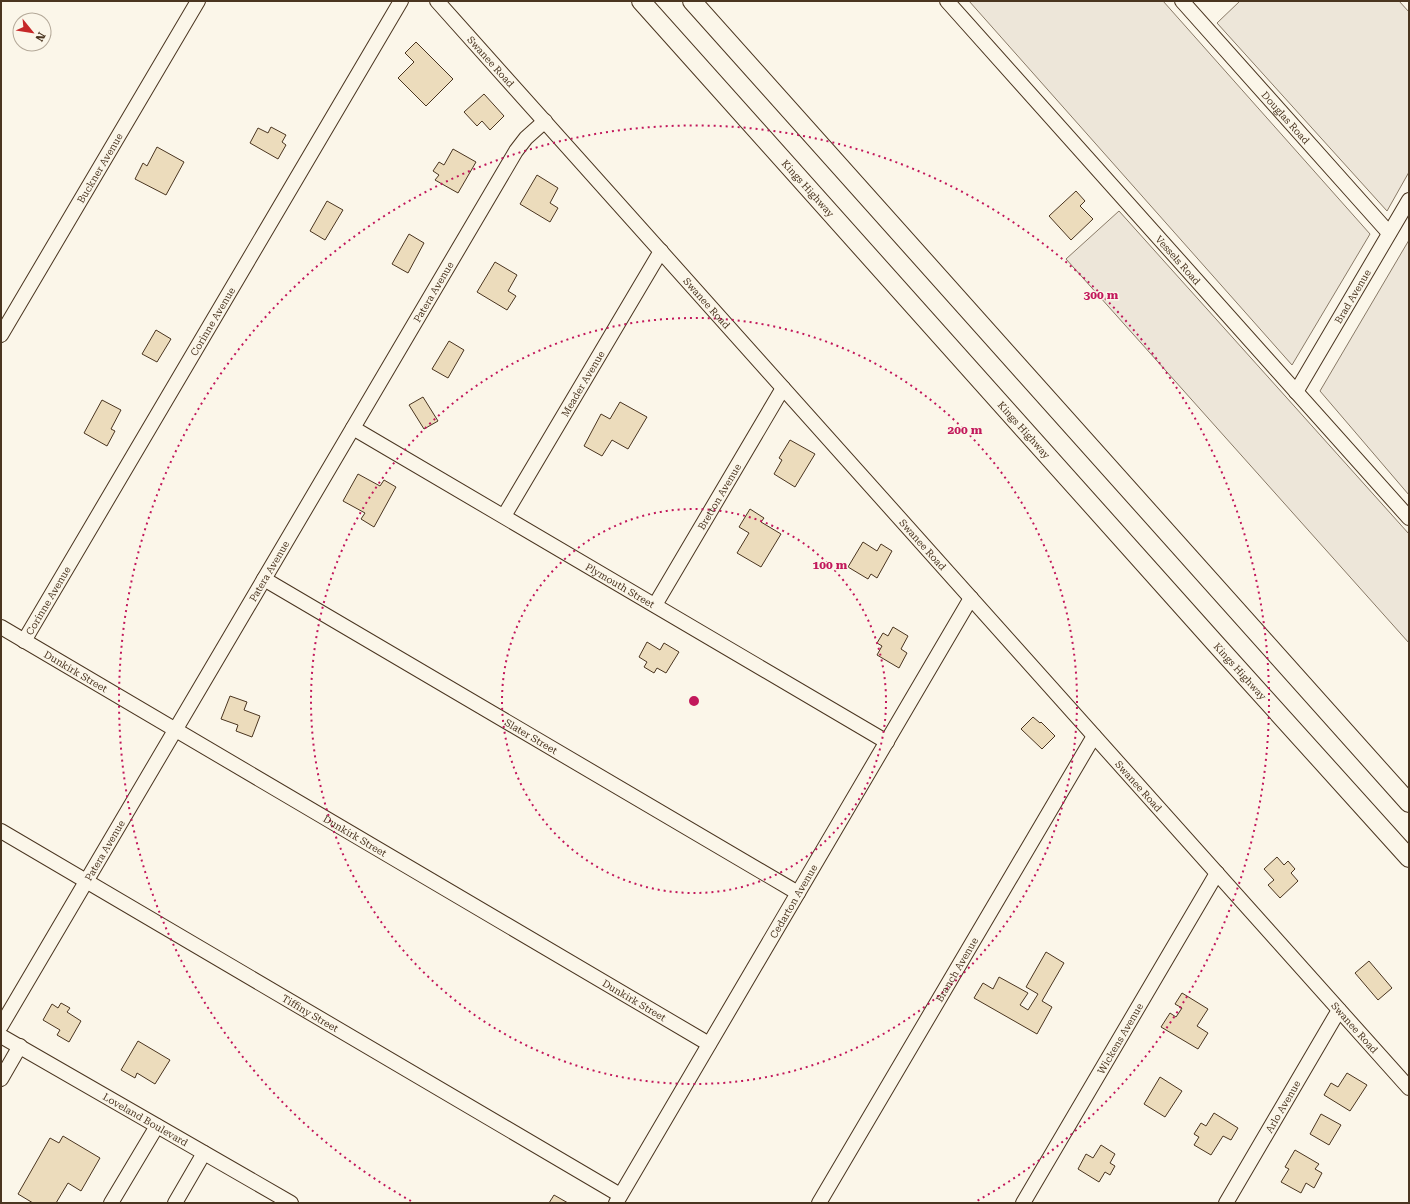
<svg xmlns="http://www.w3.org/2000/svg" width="1410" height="1204" viewBox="0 0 1410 1204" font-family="'Roboto Serif',serif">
	<rect width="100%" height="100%" fill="#fbf6e9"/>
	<g fill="#ede6d9" stroke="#887966">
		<polygon points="969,1 1163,1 1370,234 1292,365"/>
		<polygon points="1240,1 1399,1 1409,12 1409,172 1387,211 1217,23"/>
		<polygon points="1119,211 1409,534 1409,643 1066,259"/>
		<polygon points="1409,240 1409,495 1320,391"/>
	</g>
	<g fill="#ecdcbc" stroke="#4a3520">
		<polygon points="416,42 453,79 426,106 398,78 414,62 405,53"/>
		<polygon points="484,94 504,116 490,130 482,121 477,126 464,112"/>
		<polygon points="271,127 286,135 282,142 286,145 278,159 250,143 258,128 268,133"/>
		<polygon points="157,147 184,162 166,195 135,179 143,163 147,166"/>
		<polygon points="453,149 476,162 458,193 435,180 439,175 433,171 439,162 444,165"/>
		<polygon points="537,175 558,188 550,203 558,208 550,222 520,204"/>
		<polygon points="1076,191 1085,201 1080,206 1093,219 1071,240 1049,216"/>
		<polygon points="327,201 343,210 325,240 310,231"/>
		<polygon points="409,234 424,243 408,273 392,264"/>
		<polygon points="495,262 517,275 508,291 516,296 507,310 477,292"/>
		<polygon points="156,330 171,339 157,362 142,354"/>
		<polygon points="449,341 464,350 448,378 432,369"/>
		<polygon points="423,397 438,421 424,429 409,405"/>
		<polygon points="102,400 121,410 111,429 115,431 107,446 84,433"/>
		<polygon points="620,402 647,417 628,449 612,440 602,456 584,446 601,414 610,419"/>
		<polygon points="790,440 815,454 795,487 774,474 782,460 779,458"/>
		<polygon points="358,474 380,486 384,480 396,487 374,527 361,519 365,513 343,501"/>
		<polygon points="750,509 764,518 761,522 781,534 761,567 737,553 749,533 739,527"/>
		<polygon points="863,542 877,551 881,544 892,551 877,578 871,574 868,579 848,567"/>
		<polygon points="893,627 908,636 901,649 907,653 899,668 877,655 882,646 877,643 883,633 888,636"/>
		<polygon points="647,642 660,650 664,643 679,652 666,673 657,668 654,673 644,667 647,662 639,657"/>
		<polygon points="230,696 247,702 244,710 260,716 252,737 236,731 238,725 221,719"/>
		<polygon points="1033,717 1040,723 1041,722 1055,736 1042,749 1021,729"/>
		<polygon points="1277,857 1284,865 1288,861 1295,869 1291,873 1298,881 1280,898 1268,885 1274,880 1264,869"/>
		<polygon points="1046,952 1064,963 1042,1001 1052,1007 1037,1034 974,998 983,983 993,989 999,977 1028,993 1020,1005 1028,1010 1038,994 1026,987"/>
		<polygon points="1369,961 1392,988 1378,1000 1355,973"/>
		<polygon points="1182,993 1208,1009 1197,1026 1208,1033 1198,1049 1161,1027 1170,1013 1176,1017 1182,1008 1175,1004"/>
		<polygon points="61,1003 70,1008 67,1012 81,1021 69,1042 57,1035 60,1030 43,1020 52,1004 58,1008"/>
		<polygon points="138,1041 170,1060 155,1084 137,1073 135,1078 121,1070"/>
		<polygon points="1347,1073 1367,1085 1350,1111 1324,1095 1331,1083 1338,1087"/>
		<polygon points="1160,1077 1182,1091 1165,1117 1144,1104"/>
		<polygon points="1214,1113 1238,1128 1231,1140 1223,1136 1211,1155 1194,1145 1199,1137 1194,1134 1201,1123 1206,1126"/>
		<polygon points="1321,1114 1341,1125 1329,1145 1310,1134"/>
		<polygon points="63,1136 100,1158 81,1191 68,1183 56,1203 33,1203 18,1194 50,1138 59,1143"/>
		<polygon points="1101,1145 1115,1154 1110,1163 1115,1166 1110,1175 1105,1172 1099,1182 1078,1169 1086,1154 1093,1158"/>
		<polygon points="1295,1150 1319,1164 1315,1169 1322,1173 1314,1188 1306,1183 1301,1193 1281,1182 1289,1169 1285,1167"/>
		<polygon points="554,1195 568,1203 549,1203"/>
	</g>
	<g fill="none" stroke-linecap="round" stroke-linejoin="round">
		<g stroke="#4a3520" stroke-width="16">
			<g id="minor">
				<path id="s1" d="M 437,1 L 1409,1088"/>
				<path id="s2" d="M 947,1 L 1409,518"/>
				<path id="s3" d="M 1182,1 L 1389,233"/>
				<path id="s4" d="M 1,335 L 198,1"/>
				<path id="s5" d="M 1296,392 L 1409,200"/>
				<path id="s6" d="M 353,428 L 887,742"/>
				<path id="s7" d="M 504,516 L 661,251"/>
				<path id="s8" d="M 264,579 L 798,893"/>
				<path id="s9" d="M 655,605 L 783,388"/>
				<path id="s10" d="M 1,627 L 709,1044"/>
				<path id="s11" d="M 24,641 L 401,1"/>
				<path id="s12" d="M 1,831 L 620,1195"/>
				<path id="s13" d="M 1,1026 L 516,151 L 526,138 L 545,121"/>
				<path id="s14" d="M 1,1036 L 291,1203"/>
				<polyline points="1,1079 20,1046"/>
				<polyline points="111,1203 157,1126"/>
				<polyline points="175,1203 204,1153"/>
				<path id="s15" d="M 616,1203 L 971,598"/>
				<path id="s16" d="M 819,1203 L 1094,736"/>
				<path id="s17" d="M 1023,1203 L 1217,873"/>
				<path id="s18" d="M 1226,1203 L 1339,1010"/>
			</g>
		</g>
		<g stroke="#4a3520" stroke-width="20">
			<g id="major">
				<path id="s19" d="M 641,1 L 1215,643 L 1409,858"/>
				<polyline points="692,1 1409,803"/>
			</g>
		</g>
		<use href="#minor" stroke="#fbf6e9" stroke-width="14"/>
		<use href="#major" stroke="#fbf6e9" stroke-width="18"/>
	</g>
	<g fill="none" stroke="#c2185b" stroke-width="2" stroke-dasharray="2 4">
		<circle cx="694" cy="701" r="192"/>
		<circle cx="694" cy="701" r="383"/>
		<path d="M411 1201A575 575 0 1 1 977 1201"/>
	</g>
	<g text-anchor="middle" stroke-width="3" stroke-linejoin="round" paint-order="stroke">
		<g font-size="10" fill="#4a3520" stroke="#fbf6e9">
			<text dy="4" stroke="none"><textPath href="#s1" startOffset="81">Swanee Road</textPath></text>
			<text dy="4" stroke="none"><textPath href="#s3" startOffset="156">Douglas Road</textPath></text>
			<text dy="4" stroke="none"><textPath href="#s4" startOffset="194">Buckner Avenue</textPath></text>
			<text dy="4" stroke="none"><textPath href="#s19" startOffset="251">Kings Highway</textPath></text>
			<text dy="4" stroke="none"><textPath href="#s2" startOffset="347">Vessels Road</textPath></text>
			<text dy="4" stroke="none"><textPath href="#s13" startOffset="852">Patera Avenue</textPath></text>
			<text dy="4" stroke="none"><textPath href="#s5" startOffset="111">Brad Avenue</textPath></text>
			<text dy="4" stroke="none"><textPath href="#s1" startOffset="405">Swanee Road</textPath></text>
			<text dy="4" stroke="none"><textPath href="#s11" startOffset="371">Corinne Avenue</textPath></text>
			<text dy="4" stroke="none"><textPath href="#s7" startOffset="154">Meader Avenue</textPath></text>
			<text dy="4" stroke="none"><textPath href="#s19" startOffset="575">Kings Highway</textPath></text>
			<text dy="4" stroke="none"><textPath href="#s9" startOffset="126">Bretton Avenue</textPath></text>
			<text dy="4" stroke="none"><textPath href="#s1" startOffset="729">Swanee Road</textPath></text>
			<text dy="4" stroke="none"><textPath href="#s13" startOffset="528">Patera Avenue</textPath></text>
			<text dy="4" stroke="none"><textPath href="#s6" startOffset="310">Plymouth Street</textPath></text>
			<text dy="4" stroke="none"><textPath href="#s11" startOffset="47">Corinne Avenue</textPath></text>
			<text dy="4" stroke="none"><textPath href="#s10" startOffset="87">Dunkirk Street</textPath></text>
			<text dy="4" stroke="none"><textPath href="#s19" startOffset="899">Kings Highway</textPath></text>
			<text dy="4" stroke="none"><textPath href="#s8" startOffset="310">Slater Street</textPath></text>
			<text dy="4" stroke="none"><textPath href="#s1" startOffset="1053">Swanee Road</textPath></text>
			<text dy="4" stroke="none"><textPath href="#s10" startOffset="411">Dunkirk Street</textPath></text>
			<text dy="4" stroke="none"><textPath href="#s13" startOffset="204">Patera Avenue</textPath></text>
			<text dy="4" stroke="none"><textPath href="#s15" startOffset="350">Cedarton Avenue</textPath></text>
			<text dy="4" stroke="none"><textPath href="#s16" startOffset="271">Branch Avenue</textPath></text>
			<text dy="4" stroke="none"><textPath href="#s10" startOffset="735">Dunkirk Street</textPath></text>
			<text dy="4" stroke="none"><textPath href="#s12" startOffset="359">Tiffiny Street</textPath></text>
			<text dy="4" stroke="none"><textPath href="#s1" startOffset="1377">Swanee Road</textPath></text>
			<text dy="4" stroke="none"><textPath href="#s17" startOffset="191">Wickens Avenue</textPath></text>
			<text dy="4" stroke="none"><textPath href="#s18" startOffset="112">Arlo Avenue</textPath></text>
			<text dy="4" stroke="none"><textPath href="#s14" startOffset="167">Loveland Boulevard</textPath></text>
		</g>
	</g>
	<circle cx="694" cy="701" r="6" fill="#c2185b" stroke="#fbf6e9" stroke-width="2"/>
	<g font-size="12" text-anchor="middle" font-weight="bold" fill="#c2185b" stroke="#fbf6e9" stroke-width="3" stroke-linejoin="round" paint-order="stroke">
		<text x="1101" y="299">300 m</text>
		<text x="965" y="434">200 m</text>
		<text x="830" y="569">100 m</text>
	</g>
	<rect width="1410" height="1204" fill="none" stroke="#4a3520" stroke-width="4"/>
	<g transform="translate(32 32) rotate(120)"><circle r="19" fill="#fbf6e9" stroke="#b4a999"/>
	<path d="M0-3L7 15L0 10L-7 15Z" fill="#c62828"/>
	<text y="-6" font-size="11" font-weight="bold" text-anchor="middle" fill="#4a3520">N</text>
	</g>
</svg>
